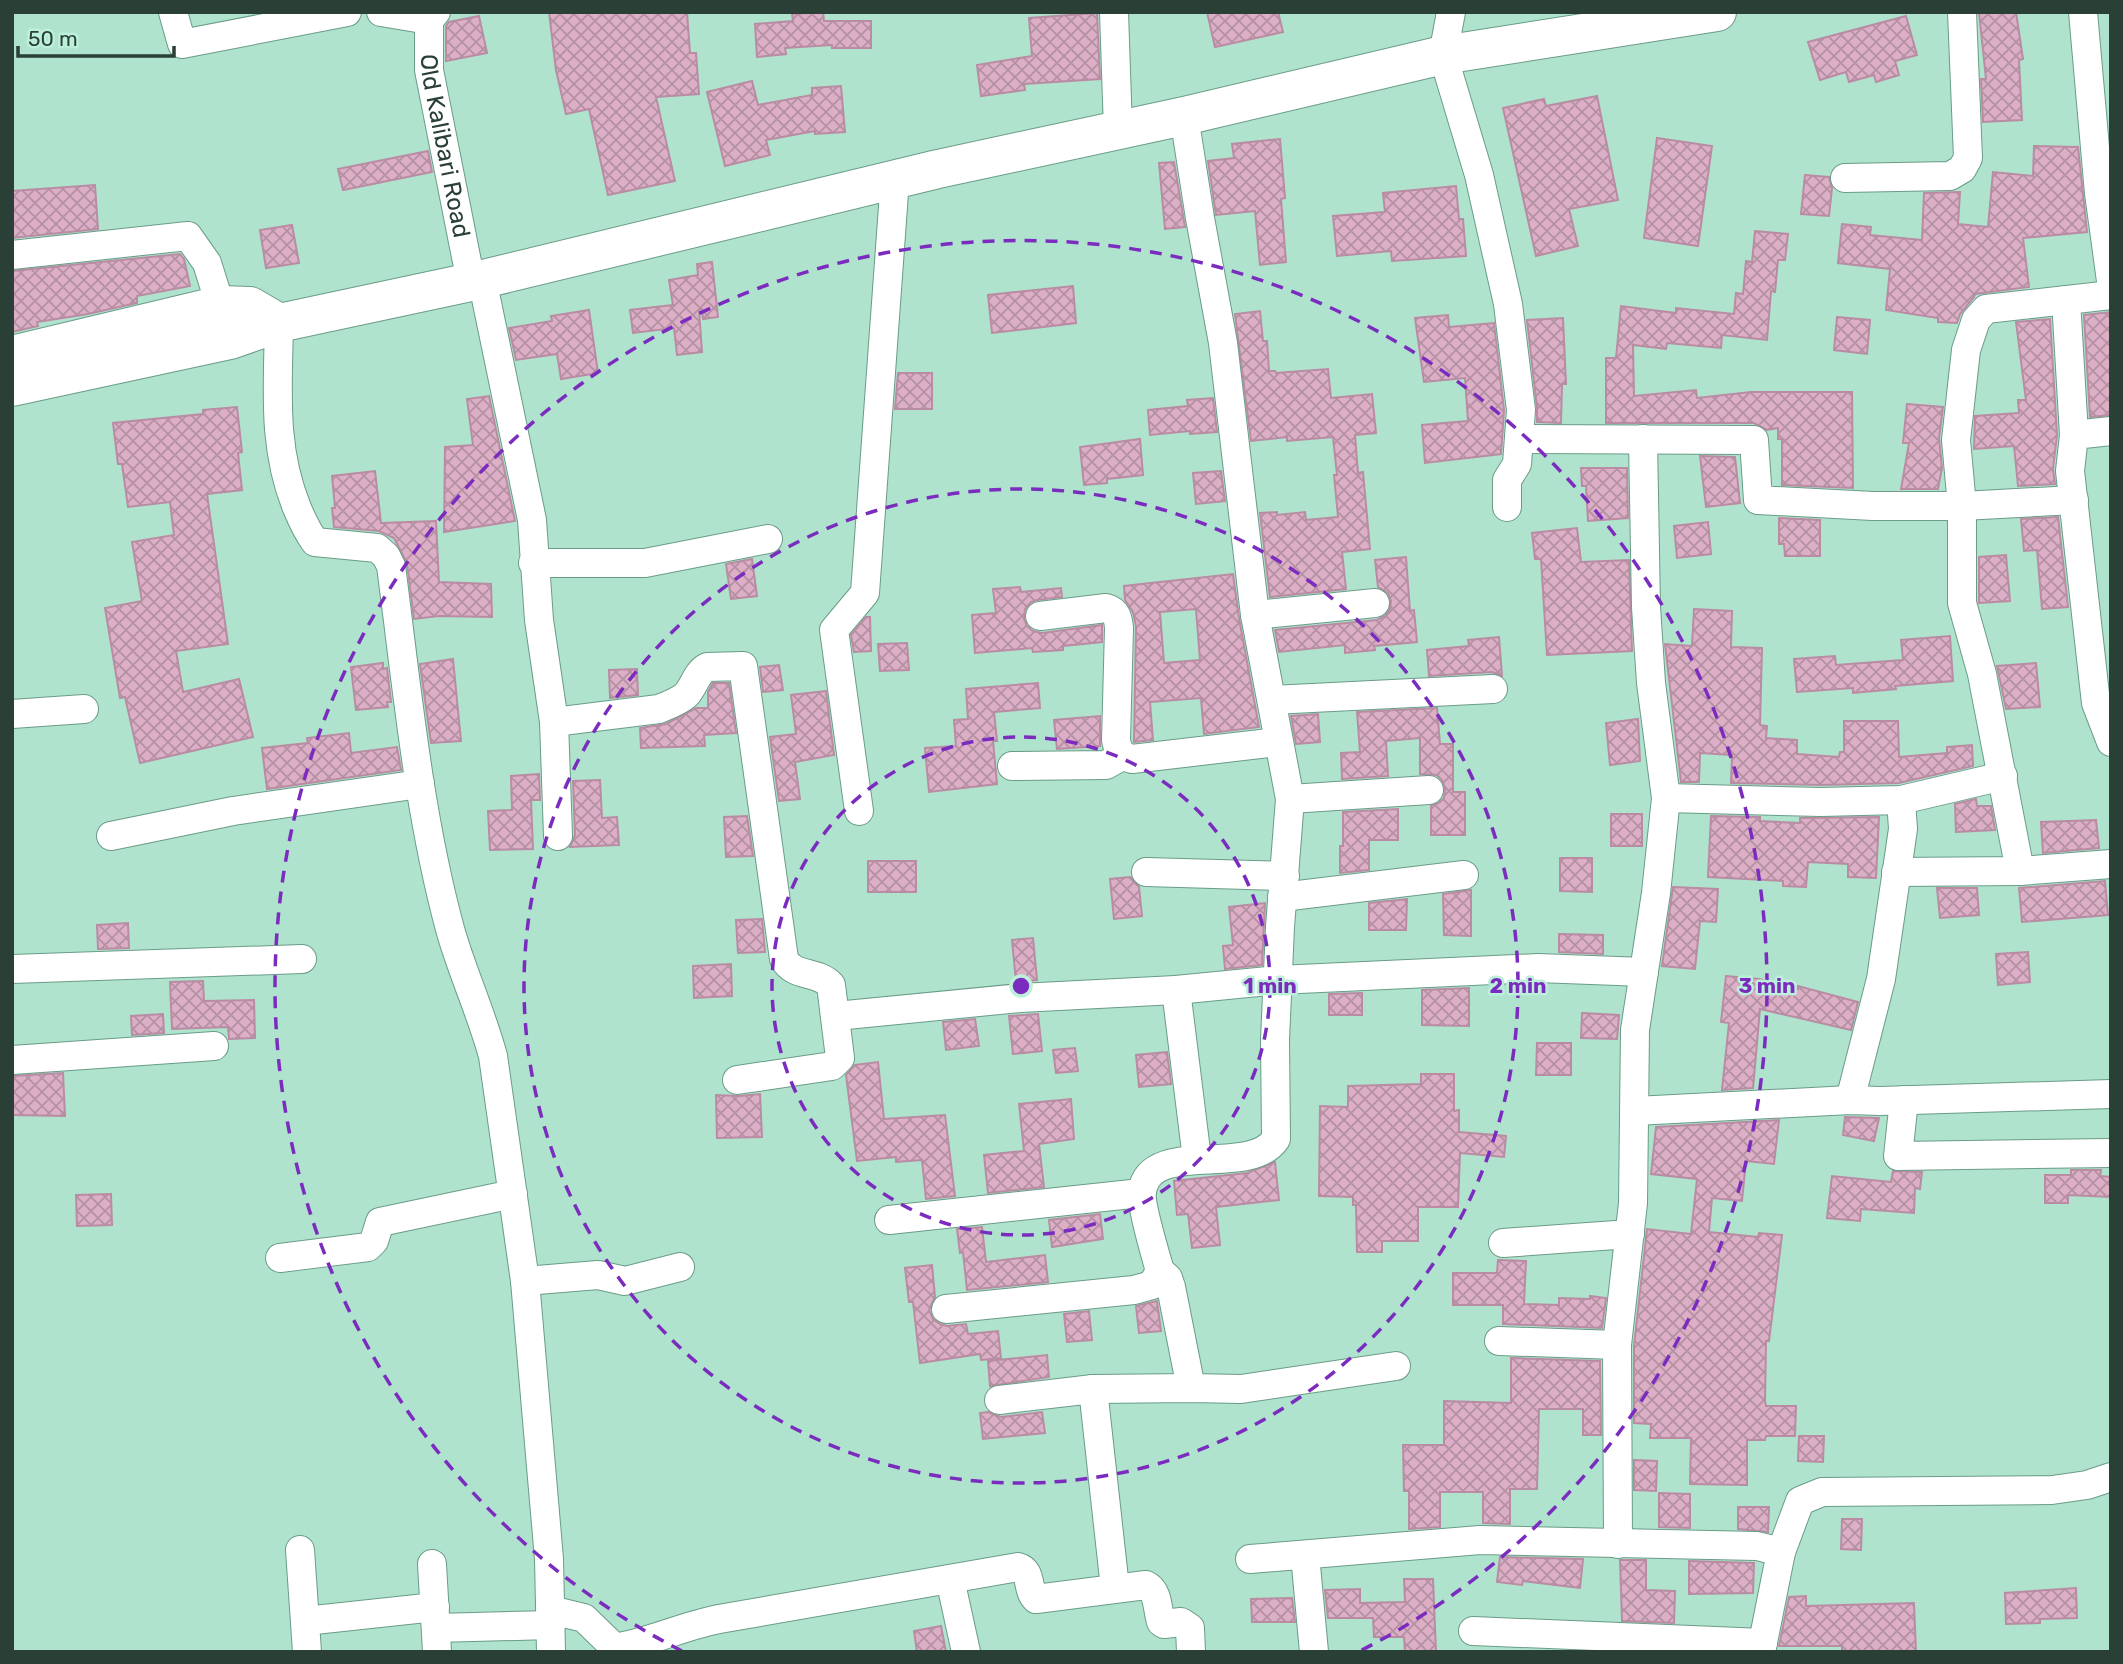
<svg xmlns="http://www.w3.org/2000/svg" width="2123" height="1664" viewBox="0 0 2123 1664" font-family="Rubik,sans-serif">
	<defs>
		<pattern id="building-cross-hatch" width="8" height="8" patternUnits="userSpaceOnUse" patternTransform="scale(1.75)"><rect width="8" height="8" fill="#ddafc6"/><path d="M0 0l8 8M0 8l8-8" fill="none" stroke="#b390a2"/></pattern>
	</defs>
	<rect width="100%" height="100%" fill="#afe3cd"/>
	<g fill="url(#building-cross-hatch)" stroke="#b98ca3" stroke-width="2" fill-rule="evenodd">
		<polygon points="549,12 687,12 690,53 696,53 699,94 656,97 675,181 608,195 589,109 566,114 556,70"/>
		<polygon points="823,12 824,21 871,21 871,48 832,48 832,45 785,48 786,54 757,57 755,24 793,21 792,14"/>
		<polygon points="1207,12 1278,12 1283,32 1215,47"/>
		<polygon points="1979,12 2016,12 2023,59 2019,60 2022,120 1983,122 1981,79 1986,79"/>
		<polygon points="1097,13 1100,79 1024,84 1025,90 981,96 977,65 1032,56 1029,18"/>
		<polygon points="479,16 487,53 446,61 446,26 449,22"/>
		<polygon points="1906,16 1917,55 1895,61 1899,75 1876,82 1874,75 1849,82 1846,72 1820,80 1808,42"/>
		<polygon points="752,81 758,105 812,95 812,88 841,86 845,132 815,134 815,131 766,140 770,155 725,166 707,92"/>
		<polygon points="1597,96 1618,200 1569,209 1578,246 1536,256 1503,108 1544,99 1546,106"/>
		<polygon points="1657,138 1712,146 1698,246 1644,238"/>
		<polygon points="1280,139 1285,198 1281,199 1286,262 1260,265 1255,211 1216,215 1208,161 1234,158 1232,144"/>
		<polygon points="2034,146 2078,147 2087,232 2023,238 2029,287 1975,294 1974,297 1960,314 1957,323 1938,322 1938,318 1886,310 1890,269 1838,263 1842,224 1871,227 1870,235 1922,240 1924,193 1960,192 1958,224 1988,227 1993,172 2033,176"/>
		<polygon points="428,151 432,172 343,190 338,169"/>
		<polygon points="1174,162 1185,227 1165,229 1159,163"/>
		<polygon points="1805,175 1829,177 1832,188 1829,216 1801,214"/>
		<polygon points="95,185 98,229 12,238 12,191"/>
		<polygon points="1456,186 1459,219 1463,219 1466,256 1392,261 1391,251 1337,256 1333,216 1385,212 1383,193"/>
		<polygon points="292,225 299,263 266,268 260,230"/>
		<polygon points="1755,231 1788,234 1785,260 1778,260 1775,292 1771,291 1767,340 1722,335 1721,348 1667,343 1666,349 1633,345 1634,396 1696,390 1697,398 1751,392 1852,392 1853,488 1782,485 1782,439 1778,439 1778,428 1767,430 1754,423 1606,423 1606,358 1616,358 1621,306 1676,313 1676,308 1734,314 1736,293 1743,294 1746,261 1752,262"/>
		<polygon points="180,254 184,259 190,286 137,296 137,303 88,314 37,322 38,326 12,332 12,271"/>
		<polygon points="712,262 718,317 703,319 702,309 699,310 702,352 677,355 674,328 633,333 630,310 673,305 669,280 698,275 697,264"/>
		<polygon points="1073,286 1076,323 992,333 988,295"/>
		<polygon points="589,310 598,373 561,379 557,354 516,360 509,328 552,321 551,316"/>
		<polygon points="1260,311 1263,341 1267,341 1269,371 1275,371 1276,373 1328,369 1331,398 1372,394 1376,433 1355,435 1358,473 1363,472 1370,549 1342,552 1346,589 1270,597 1260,513 1277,512 1277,515 1305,512 1306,520 1338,517 1334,475 1337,475 1333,437 1287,441 1287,437 1251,441 1235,314"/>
		<polygon points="2111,312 2111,415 2090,417 2084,315"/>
		<polygon points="1448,315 1449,327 1494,323 1504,410 1501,454 1425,463 1422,425 1468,421 1465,378 1424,382 1415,318"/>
		<polygon points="1837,317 1870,320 1867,354 1834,350"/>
		<polygon points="1563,318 1566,384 1562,384 1561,423 1537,422 1537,408 1527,320"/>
		<polygon points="2050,319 2057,435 2053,469 2055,484 2018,486 2014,446 1974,449 1975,416 2019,413 2018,400 2026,400 2016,322"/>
		<polygon points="898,373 932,373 932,409 895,409"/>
		<polygon points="489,396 515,521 444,532 445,447 473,445 467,399"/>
		<polygon points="1213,398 1217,432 1190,434 1190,431 1150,435 1148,410 1188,406 1187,400"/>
		<polygon points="1907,404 1943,407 1939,438 1942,468 1938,489 1901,489 1909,443 1903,443"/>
		<polygon points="237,407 242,452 238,453 242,490 207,494 228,644 176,651 183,692 239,679 253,737 140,763 125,697 120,698 105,608 142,601 132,542 174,535 170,502 128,507 122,464 118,464 113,423 203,414 203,410"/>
		<polygon points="1140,439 1143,475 1107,479 1107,483 1084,485 1080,447"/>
		<polygon points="1700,456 1735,457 1740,503 1706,507"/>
		<polygon points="1581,468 1627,468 1628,518 1588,521 1586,486 1582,486"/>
		<polygon points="375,471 381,523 436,521 439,582 491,584 492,617 439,616 414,619 407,563 394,538 379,531 334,527 332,508 335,508 332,476"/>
		<polygon points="1221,471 1225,501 1196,504 1193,473"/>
		<polygon points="2058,517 2068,607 2042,609 2037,550 2024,551 2021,519"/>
		<polygon points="1779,518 1820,520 1820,556 1785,556 1784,544 1779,544"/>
		<polygon points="1708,522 1711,554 1677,558 1674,526"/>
		<polygon points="1577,528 1581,562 1629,560 1632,651 1547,655 1541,559 1535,559 1532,533"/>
		<polygon points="2006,555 2010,601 1979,603 1979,557"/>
		<polygon points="1406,557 1410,611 1414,610 1417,642 1374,646 1375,650 1345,653 1345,645 1279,652 1275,630 1377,620 1385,616 1390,609 1391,601 1388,593 1378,587 1375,560"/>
		<polygon points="752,559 757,596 731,599 726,564"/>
		<path d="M 1233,574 L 1239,618 L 1259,727 L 1204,734 L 1201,698 L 1150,702 L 1153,740 L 1134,742 L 1136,626 L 1133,612 L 1125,600 L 1124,586 ZM 1196,609 L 1200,660 L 1164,663 L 1160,612 Z"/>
		<polygon points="1020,587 1021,592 1061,588 1062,597 1037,600 1031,602 1025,609 1024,619 1027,626 1033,631 1042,633 1102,625 1102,642 1063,646 1063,650 1033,652 1032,648 975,653 972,615 996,613 993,589"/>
		<polygon points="1694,609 1732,611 1731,647 1762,648 1760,725 1767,726 1766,738 1797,740 1797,754 1839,757 1840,752 1844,752 1844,721 1898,721 1899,757 1947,753 1947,747 1972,745 1973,766 1899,783 1821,785 1731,783 1732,755 1700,753 1699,782 1681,782 1665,644 1692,646"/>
		<polygon points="866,617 870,617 871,651 854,652 851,635"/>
		<polygon points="1950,636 1953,681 1895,686 1896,689 1853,693 1853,688 1797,692 1794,659 1835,656 1836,665 1903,660 1901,640"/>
		<polygon points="1499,637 1502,676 1492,672 1429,676 1427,650 1469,646 1468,640"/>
		<polygon points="907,643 909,670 880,671 878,644"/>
		<polygon points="453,659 461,741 431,743 420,664"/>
		<polygon points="383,663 383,669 387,668 391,702 387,702 388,707 356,710 351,667"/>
		<polygon points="2036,663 2040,707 2006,709 1997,666"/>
		<polygon points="779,665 783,690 763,692 760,667"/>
		<polygon points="637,669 638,695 610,698 609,670"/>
		<polygon points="713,683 729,683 736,733 704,735 705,746 641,748 640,728 666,724 696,708 708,708 708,692"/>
		<polygon points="1038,683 1040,708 994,712 997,741 993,741 997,784 929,792 925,748 956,746 954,720 968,719 966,689"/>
		<polygon points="826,691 834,755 795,762 800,799 779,801 770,737 796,734 791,695"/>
		<polygon points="1437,708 1440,744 1453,744 1453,792 1465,792 1465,835 1431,835 1431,806 1439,803 1444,798 1445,788 1442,780 1437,775 1420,774 1420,738 1386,741 1388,776 1342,779 1341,753 1360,752 1357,712"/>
		<polygon points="1318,714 1320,742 1296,744 1291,716"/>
		<polygon points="1100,716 1100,746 1057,749 1054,720"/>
		<polygon points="1638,719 1640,761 1610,765 1606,723"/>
		<polygon points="349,733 351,753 397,747 401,770 267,789 262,748 308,743 307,738"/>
		<polygon points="539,774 540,800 531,800 533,849 490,850 488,811 512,810 511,776"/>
		<polygon points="600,780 602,818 617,817 619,845 570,847 575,835 573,781"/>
		<polygon points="1976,799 1977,806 1991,806 1995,830 1956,832 1955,804"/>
		<polygon points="1398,809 1398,840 1369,840 1369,870 1340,873 1340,846 1343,846 1343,812"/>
		<rect x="1611" y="814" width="31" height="32"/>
		<polygon points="747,816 753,856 726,857 724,817"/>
		<polygon points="1711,816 1760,817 1760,821 1800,823 1800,818 1879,817 1876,878 1848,877 1848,864 1808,862 1806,887 1783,886 1783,881 1708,877"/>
		<polygon points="2096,820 2099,848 2043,853 2041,822"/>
		<polygon points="1560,858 1592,858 1592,892 1560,891"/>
		<rect x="868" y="861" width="48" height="31"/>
		<polygon points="1130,877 1139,887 1142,916 1114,919 1110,879"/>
		<polygon points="2105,881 2108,915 2022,922 2019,888"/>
		<polygon points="1673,887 1718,889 1716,922 1700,921 1695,969 1662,966"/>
		<polygon points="1937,888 1977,888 1979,915 1940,918"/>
		<polygon points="1471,890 1471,936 1444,935 1443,894"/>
		<polygon points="1407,899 1406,930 1369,930 1369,903"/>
		<polygon points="1265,903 1262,965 1225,969 1223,946 1233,945 1229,907"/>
		<polygon points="762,919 765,952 738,953 736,920"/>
		<polygon points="128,923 129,948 98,949 97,925"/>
		<polygon points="1559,934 1603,935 1603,954 1559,952"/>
		<polygon points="1033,938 1037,980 1016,982 1012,940"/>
		<polygon points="2028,952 2030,982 1998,985 1996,954"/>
		<polygon points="731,964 732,996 694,998 693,966"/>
		<polygon points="1726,976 1759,979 1798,989 1798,986 1858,1002 1851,1030 1760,1009 1753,1088 1722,1090 1729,1023 1721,1022"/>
		<polygon points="203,981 204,1001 254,1000 255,1038 229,1039 228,1027 172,1029 170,982"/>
		<polygon points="1469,988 1469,1026 1422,1025 1422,990"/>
		<polygon points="1362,993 1362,1015 1329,1015 1329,994"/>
		<polygon points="1582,1013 1619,1015 1617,1039 1581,1038"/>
		<polygon points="163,1014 164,1033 132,1035 131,1016"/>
		<polygon points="1038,1014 1042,1051 1013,1054 1009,1016"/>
		<polygon points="975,1019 979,1046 946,1050 943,1022"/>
		<polygon points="1537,1043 1571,1043 1571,1075 1536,1075"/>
		<polygon points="1075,1048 1078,1071 1056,1073 1053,1050"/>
		<polygon points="1167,1052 1171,1084 1139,1087 1136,1055"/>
		<polygon points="878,1062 884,1119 945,1115 955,1196 926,1199 922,1160 896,1162 896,1157 857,1161 846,1075 855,1065"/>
		<polygon points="63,1073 65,1116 12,1115 12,1076"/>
		<polygon points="1421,1074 1454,1074 1454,1111 1459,1110 1459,1132 1506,1136 1504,1157 1460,1153 1458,1207 1418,1207 1418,1241 1382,1241 1382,1252 1357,1252 1356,1205 1353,1205 1353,1197 1319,1196 1320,1106 1348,1107 1348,1086 1421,1084"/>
		<polygon points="760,1094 762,1137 717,1138 716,1095 739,1096"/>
		<polygon points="1071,1099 1074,1139 1039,1144 1044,1187 988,1193 984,1155 1024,1151 1019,1104"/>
		<polygon points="1845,1117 1879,1118 1874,1141 1843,1135"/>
		<polygon points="1779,1120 1774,1164 1746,1161 1742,1201 1712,1198 1709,1232 1758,1237 1759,1233 1782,1235 1769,1341 1766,1341 1765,1401 1766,1406 1796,1406 1795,1436 1766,1436 1765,1440 1747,1440 1747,1485 1690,1484 1691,1438 1650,1438 1651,1424 1634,1423 1634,1346 1647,1229 1691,1234 1697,1179 1651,1174 1656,1127"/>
		<polygon points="1275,1162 1279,1200 1216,1207 1220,1245 1192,1248 1188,1214 1177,1215 1174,1181 1247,1173"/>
		<polygon points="2071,1170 2101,1170 2100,1176 2111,1177 2111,1197 2068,1195 2068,1203 2045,1203 2045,1175 2071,1175"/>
		<polygon points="1893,1171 1922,1172 1920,1189 1915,1188 1914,1213 1861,1209 1860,1221 1827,1218 1832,1176 1891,1182"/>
		<polygon points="111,1194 112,1225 77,1226 76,1195"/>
		<polygon points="1100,1214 1103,1239 1052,1247 1049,1220"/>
		<polygon points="982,1227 986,1262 1045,1255 1048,1282 967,1290 963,1252 960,1253 957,1229"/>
		<polygon points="1498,1260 1526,1261 1524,1304 1559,1305 1559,1298 1590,1299 1590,1296 1606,1298 1602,1328 1503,1324 1503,1305 1453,1305 1453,1273 1497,1273"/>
		<polygon points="932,1265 935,1297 929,1310 933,1319 940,1324 947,1326 966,1324 968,1334 998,1331 1001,1358 981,1360 980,1354 920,1363 913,1302 909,1302 905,1268"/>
		<polygon points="1157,1301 1161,1331 1139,1333 1136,1306"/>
		<polygon points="1089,1311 1092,1340 1067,1342 1064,1314"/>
		<polygon points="1047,1355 1049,1377 990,1386 988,1361"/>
		<polygon points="1511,1358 1600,1361 1601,1435 1583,1435 1583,1409 1539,1409 1537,1489 1510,1489 1510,1524 1483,1523 1483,1492 1440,1492 1440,1527 1409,1529 1409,1491 1404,1491 1403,1445 1444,1445 1444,1401 1511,1403"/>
		<polygon points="988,1412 1001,1417 1042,1412 1045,1433 983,1439 980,1413"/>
		<polygon points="1799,1436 1824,1436 1823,1462 1798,1461"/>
		<polygon points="1634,1460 1657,1461 1656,1491 1634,1490"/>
		<polygon points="1659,1493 1690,1494 1690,1528 1659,1527"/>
		<polygon points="1738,1507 1769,1507 1768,1532 1738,1529"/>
		<polygon points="1842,1519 1862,1519 1861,1550 1841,1549"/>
		<polygon points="1500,1557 1583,1559 1580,1588 1523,1581 1522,1585 1497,1582"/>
		<polygon points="1620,1560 1646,1560 1646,1590 1675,1591 1674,1623 1622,1621"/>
		<polygon points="1689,1561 1754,1563 1753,1593 1689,1594"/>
		<polygon points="1404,1579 1433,1579 1436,1652 1405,1652 1404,1637 1374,1637 1373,1618 1328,1618 1325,1590 1360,1589 1360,1603 1405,1602"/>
		<polygon points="2076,1588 2077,1618 2040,1619 2040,1623 2006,1624 2005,1593"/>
		<polygon points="1806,1596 1806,1606 1914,1603 1916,1652 1842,1652 1842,1646 1779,1646 1789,1597"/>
		<polygon points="1292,1598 1295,1622 1252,1622 1251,1599"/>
		<polygon points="941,1626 946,1652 917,1652 914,1631"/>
	</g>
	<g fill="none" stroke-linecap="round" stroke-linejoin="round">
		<g stroke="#6a9c87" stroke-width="30">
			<g id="minor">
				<polyline points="173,12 182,44 347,12"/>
				<polyline points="381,12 429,20"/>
				<path id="s1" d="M 436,12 L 429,20 L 429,70 L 471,282"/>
				<polyline points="1114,12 1118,130"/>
				<polyline points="1451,12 1443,55 1479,175 1508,304 1521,410 1517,464 1507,480 1507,507"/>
				<polyline points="2083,12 2099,193 2111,281"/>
				<polyline points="1845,178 1950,176 1962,169 1968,158 1962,12"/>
				<polyline points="12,255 188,236 207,263 226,324"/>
				<polyline points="482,279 532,520 539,620 554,722 558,836"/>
				<polyline points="2066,300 2074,435"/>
				<path d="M 279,323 C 278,388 272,447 297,508 C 302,520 307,531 315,542 L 377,548 L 386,556 L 391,566 C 407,687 418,811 450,929 C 462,972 481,1012 493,1056 L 525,1281 L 549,1559 L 551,1652"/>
				<polyline points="2111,431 2074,435 2070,471 2096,703 2111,742"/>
				<polyline points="1519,439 1754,440 1758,500 1873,506 1962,506 2074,500"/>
				<polyline points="533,563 645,563 768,539"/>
				<polyline points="1255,615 1375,603"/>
				<path d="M 1040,616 L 1106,608 C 1117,611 1118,618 1119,628 L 1116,740 C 1118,751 1121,756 1132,759 L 1278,742"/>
				<polyline points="1272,700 1493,689"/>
				<polyline points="12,714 84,709"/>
				<path d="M 554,722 L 659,709 C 668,705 678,702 686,695 C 694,687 696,673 707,667 L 743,666 L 784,959 C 794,978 817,970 831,985 L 840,1058 L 832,1066 L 737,1080"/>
				<polyline points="1012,766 1106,765 1122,756"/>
				<polyline points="1666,798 1821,802 1901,800 2003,776"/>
				<polyline points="1290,799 1429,790"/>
				<polyline points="859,811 834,630 865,593 895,179"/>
				<polyline points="111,836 233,811 420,784"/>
				<polyline points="2020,871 1982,674 1962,603 1962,506 1956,440 1966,350 1976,320 1986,309 2111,295"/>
				<polyline points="1146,872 1285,876"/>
				<polyline points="1896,872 2020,871 2111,864"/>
				<polyline points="1282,897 1464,875"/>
				<polyline points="12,969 302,959"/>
				<polyline points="1176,990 1197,1159"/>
				<polyline points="836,1016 1020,998 1176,990 1278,980 1538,968 1644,972"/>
				<polyline points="12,1060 214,1046"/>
				<polyline points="1850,1100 1881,979 1903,829 1901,800"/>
				<polyline points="1904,1100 1898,1156 2111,1153"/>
				<polyline points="1635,1111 1850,1100 1880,1101 2111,1094"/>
				<polyline points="889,1220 1141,1193"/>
				<polyline points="1503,1243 1630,1234"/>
				<polyline points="280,1258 368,1247 374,1241 380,1222 513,1194"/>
				<polyline points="1160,1271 1168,1278 1171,1287 1191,1388"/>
				<polyline points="525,1281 598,1275 625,1281 680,1267"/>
				<path d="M 946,1309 L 1134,1290 L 1152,1285 L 1160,1271 C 1156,1257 1140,1203 1142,1192 C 1150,1137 1249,1179 1276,1139 L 1275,1040 L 1280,927 L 1290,799 L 1255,615 L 1223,343 L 1200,218 L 1184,116"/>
				<polyline points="1499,1341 1617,1345"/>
				<polyline points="1093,1389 1115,1588"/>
				<polyline points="999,1400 1093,1389 1191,1388 1241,1389 1396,1366"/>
				<polyline points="1618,1544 1617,1345 1633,1203 1635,1030 1656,893 1666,798 1651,683 1646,607 1643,439"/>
				<polyline points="300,1550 307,1652"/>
				<polyline points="1305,1555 1314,1652"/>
				<polyline points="1250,1559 1480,1540 1757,1546 1781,1552"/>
				<polyline points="432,1564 437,1652"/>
				<polyline points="950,1579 966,1652"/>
				<path d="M 551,1610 L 584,1618 L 615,1648 C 651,1642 683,1626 719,1619 L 1018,1567 C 1033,1571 1026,1590 1036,1599 L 1146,1585 C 1159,1591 1157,1610 1161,1622 L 1164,1624 L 1181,1622 L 1190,1628 L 1191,1652"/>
				<polyline points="305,1621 435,1607"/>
				<polyline points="436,1628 551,1625"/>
				<polyline points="1473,1631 1763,1643"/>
				<polyline points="1761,1652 1781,1552 1800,1501 1822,1492 2052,1490 2087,1485 2111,1477"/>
			</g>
		</g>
		<g stroke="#6a9c87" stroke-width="40">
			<g id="highway">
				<polyline points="12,355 221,305 250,306 279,323"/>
				<polyline points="12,387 230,340 279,323 471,282 938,169 1184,116 1443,55 1717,12"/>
			</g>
		</g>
		<use href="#minor" stroke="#fff" stroke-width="28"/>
		<use href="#highway" stroke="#fff" stroke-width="38"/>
	</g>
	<g fill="none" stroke="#7b2cbf" stroke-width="3.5" stroke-dasharray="12 9">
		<circle cx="1021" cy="986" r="249"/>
		<circle cx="1021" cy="986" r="497"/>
		<path d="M682 1651A746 746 0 1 1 1360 1651"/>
	</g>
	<g text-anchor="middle" stroke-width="5" stroke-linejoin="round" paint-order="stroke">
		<g font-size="24" fill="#2a3f36" stroke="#bcf0da">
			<text dy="8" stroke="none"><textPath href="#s1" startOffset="138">Old Kalibari Road</textPath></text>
		</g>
	</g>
	<circle cx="1021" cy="986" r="10" fill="#7b2cbf" stroke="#bcf0da" stroke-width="3.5"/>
	<g font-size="21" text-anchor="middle" font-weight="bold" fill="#7b2cbf" stroke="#bcf0da" stroke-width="5" stroke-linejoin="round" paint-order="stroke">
		<text x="1270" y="993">1 min</text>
		<text x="1518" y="993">2 min</text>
		<text x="1767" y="993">3 min</text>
	</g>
	<rect width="2123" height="1664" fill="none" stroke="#2a3f36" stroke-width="28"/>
	<path d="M18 46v10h156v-10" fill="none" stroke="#2a3f36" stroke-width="3.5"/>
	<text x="28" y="46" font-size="21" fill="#2a3f36" stroke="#bcf0da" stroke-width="5" paint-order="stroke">50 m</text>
</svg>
